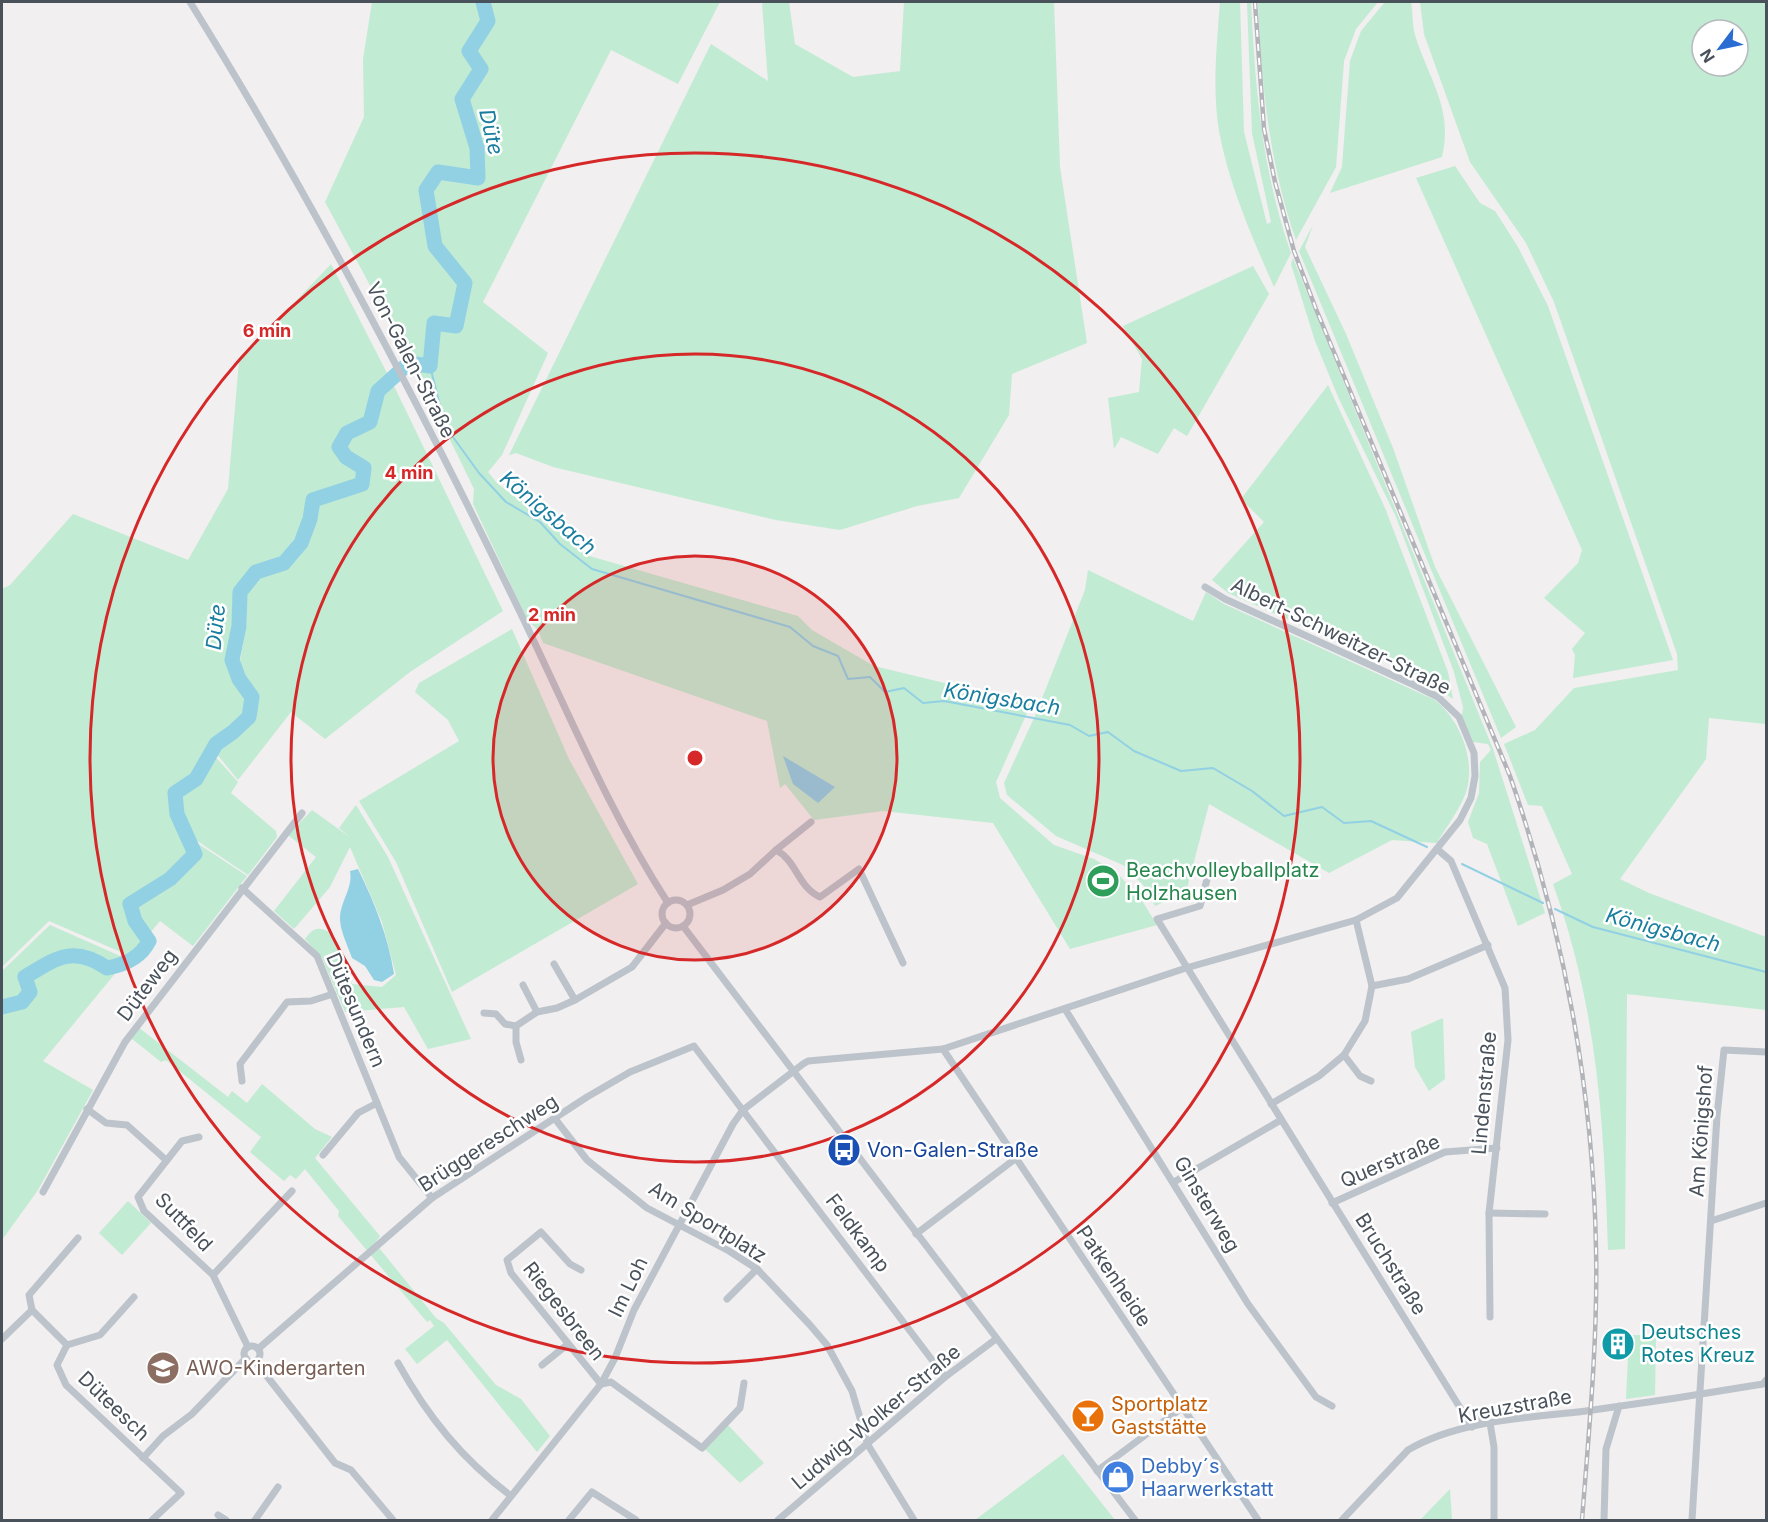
<svg xmlns="http://www.w3.org/2000/svg" width="1768" height="1522" viewBox="0 0 1768 1522" font-family="Inter,sans-serif">
	<rect width="100%" height="100%" fill="#f1efef"/>
	<g fill="#c1ebd3" fill-rule="evenodd">
		<polygon points="372,2 720,2 678,84 611,50 483,302 548,353 502,455 488,472 497,483 516,498 545,510 586,555 798,616 812,630 874,666 1031,704 996,782 1000,798 1054,845 1094,859 1117,873 1141,899 1157,925 1070,949 993,823 883,811 814,820 785,784 780,788 767,721 543,643 538,630 528,621 473,504 474,489 418,374 325,202 364,117 363,59"/>
		<polygon points="765,2 789,2 795,44 853,77 900,71 904,2 1054,2 1060,167 1087,343 1012,374 1009,415 959,498 917,506 840,530 776,520 553,467 516,453 509,455 711,44 768,81 762,4"/>
		<path d="M 1220,2 L 1240,2 L 1244,132 L 1267,224 L 1271,222 L 1252,133 L 1247,2 L 1251,2 C 1255,87 1262,172 1291,253 L 1274,287 C 1252,237 1229,185 1219,131 C 1212,89 1217,43 1220,2 Z"/>
		<path d="M 1258,2 L 1378,2 L 1356,29 L 1344,61 L 1336,167 L 1296,240 C 1269,163 1261,82 1258,2 Z"/>
		<path d="M 1385,2 L 1411,2 C 1413,12 1412,24 1415,35 C 1428,78 1454,109 1442,157 L 1330,193 L 1342,167 L 1350,61 L 1361,31 Z"/>
		<path d="M 1420,2 L 1766,2 L 1766,724 L 1709,718 L 1706,759 L 1620,879 L 1649,893 L 1766,937 L 1766,1010 L 1627,994 L 1625,1249 L 1608,1250 C 1604,1121 1597,1006 1553,884 L 1572,874 L 1542,806 L 1528,805 L 1504,744 L 1535,730 L 1574,688 L 1678,670 L 1677,654 L 1554,302 L 1526,243 L 1470,162 L 1424,34 ZM 1702,30 L 1738,30 L 1738,66 L 1702,66 Z"/>
		<polygon points="1455,166 1480,203 1495,211 1518,247 1548,306 1673,660 1573,678 1575,655 1572,649 1585,633 1544,598 1578,563 1582,550 1416,178"/>
		<polygon points="1313,225 1305,247 1346,334 1393,448 1435,567 1516,727 1501,738 1299,251"/>
		<polygon points="1293,258 1493,749 1545,913 1518,926 1487,844 1473,838 1468,822 1479,793 1480,762 1491,750 1488,744 1473,742 1462,716 1463,707 1454,672 1396,517 1339,399 1315,341 1291,264"/>
		<polygon points="331,264 388,375 373,388 366,419 343,430 333,448 341,462 358,471 358,480 309,497 298,533 282,558 253,567 235,590 234,627 227,658 233,678 246,696 244,715 229,730 211,741 194,777 171,793 172,815 191,853 167,877 126,902 131,923 144,941 130,956 49,921 2,967 2,589 10,585 73,514 188,560 228,489 239,361"/>
		<polygon points="1253,266 1269,294 1187,436 1174,428 1158,454 1121,437 1114,449 1108,398 1139,392 1142,359 1123,326"/>
		<path d="M 393,384 L 503,611 L 410,672 L 325,739 L 291,712 L 238,780 L 216,753 C 222,739 241,735 251,722 C 256,716 257,703 258,695 L 239,667 L 247,621 L 247,590 C 266,568 265,579 286,568 C 307,557 315,525 318,503 L 366,489 L 369,465 L 348,454 L 344,448 L 350,437 L 374,423 L 381,392 Z"/>
		<polygon points="1328,385 1385,508 1448,672 1453,699 1424,679 1228,593 1212,580 1264,522 1241,499"/>
		<path d="M 1088,570 L 1193,621 L 1206,592 L 1224,604 L 1435,700 C 1459,719 1475,757 1467,789 C 1462,807 1446,827 1437,843 L 1392,840 L 1329,873 L 1209,804 L 1185,896 L 1183,894 L 1155,906 L 1144,886 L 1123,865 L 1056,836 L 1007,795 L 1004,783 L 1035,716 L 1085,590 Z"/>
		<polygon points="512,629 569,759 638,884 452,992 396,862 359,801 459,741 448,720 415,692 419,683"/>
		<polygon points="212,753 238,782 231,793 276,831 277,837 248,875 187,834 177,814 175,793 196,779"/>
		<path d="M 356,805 L 388,857 L 471,1039 L 428,1049 L 404,1007 L 345,1012 L 322,958 L 305,939 C 313,928 317,926 330,932 L 352,984 L 382,987 L 396,975 L 382,922 L 350,847 L 330,887 L 294,929 L 274,911 L 316,857 L 288,835 L 312,810 L 351,838 L 339,828 Z"/>
		<polygon points="194,841 247,876 193,946 160,921 149,934 139,918 135,905 174,883 201,855"/>
		<polygon points="50,925 127,959 43,1061 93,1090 38,1190 2,1240 2,971"/>
		<polygon points="1443,1018 1445,1079 1429,1091 1415,1067 1411,1032"/>
		<polygon points="138,1027 228,1097 232,1091 247,1103 262,1084 315,1129 332,1137 315,1158 380,1236 375,1243 436,1318 444,1323 496,1385 521,1399 550,1436 537,1452 447,1340 417,1364 405,1349 434,1326 430,1320 427,1322 338,1216 339,1211 305,1169 296,1179 290,1175 284,1181 250,1152 261,1137 166,1060 161,1062 131,1038"/>
		<polygon points="128,1201 151,1223 122,1255 99,1233"/>
		<polygon points="1629,1335 1656,1335 1655,1395 1626,1399"/>
		<polygon points="728,1425 764,1463 740,1483 705,1449"/>
		<polygon points="1063,1454 1115,1520 975,1520"/>
		<polygon points="1450,1489 1452,1520 1420,1520"/>
	</g>
	<g fill="#92d0e4">
		<polygon points="783,756 835,787 818,803 793,784"/>
		<path d="M 358,869 C 375,904 388,936 394,974 L 382,982 L 374,980 L 365,966 L 352,958 C 348,946 339,929 340,916 C 342,899 353,887 350,871 Z"/>
	</g>
	<g fill="none" stroke-linecap="round" stroke-linejoin="round">
		<g stroke="#92d0e4" stroke-width="2">
			<polyline points="430,366 445,426 479,473 506,502 540,522 560,544 592,569 790,627 813,646 838,656 848,679 870,677 885,692 904,688 923,703 944,701 1070,725 1089,736 1108,732 1134,751 1181,771 1213,768 1252,791 1284,816 1322,807 1344,823 1371,821 1427,847"/>
			<polyline points="1462,864 1543,903"/>
			<polyline points="1555,909 1593,927 1766,972"/>
		</g>
		<path stroke="#92d0e4" stroke-width="15" d="M 2,1007 L 22,1002 L 30,992 L 25,977 C 56,958 73,945 107,968 C 124,965 141,957 149,941 L 135,921 L 130,904 L 170,879 L 195,854 L 177,814 L 175,793 L 196,779 L 216,744 L 233,732 L 249,717 L 252,697 L 239,679 L 232,660 L 239,626 L 240,592 L 256,572 L 284,563 L 301,543 L 310,519 L 313,500 L 362,484 L 364,468 L 346,457 L 339,447 L 347,433 L 370,422 L 378,391 L 409,363 L 430,366 L 434,323 L 456,326 L 465,283 L 435,246 L 426,190 L 438,172 L 478,178 L 477,148 L 462,99 L 481,69 L 469,51 L 488,21 L 483,2"/>
		<g stroke="#bcc3cb" stroke-width="7">
			<path d="M 190,2 C 312,198 419,403 519,610 C 567,709 608,810 668,903"/>
			<polyline points="1437,849 1451,861 1505,988 1508,1040 1489,1213 1490,1317"/>
			<polyline points="776,850 811,822"/>
			<polyline points="1210,868 1200,906 1157,919 1472,1427 1483,1413 1564,1397"/>
			<polyline points="242,888 317,956 399,1157 432,1198"/>
			<circle cx="676" cy="914" r="14"/>
			<path d="M 687,905 L 723,890 L 750,874 L 776,850 C 797,861 797,886 820,897 L 859,869 L 903,963"/>
			<polyline points="683,926 1135,1520"/>
			<polyline points="554,964 575,1000"/>
			<polyline points="523,985 537,1012"/>
			<polyline points="1372,986 1408,979 1488,945"/>
			<polyline points="1065,1009 1248,1304 1316,1397 1332,1406"/>
			<polyline points="484,1013 496,1014 505,1024 516,1026"/>
			<polyline points="943,1049 1258,1520"/>
			<polyline points="1344,1055 1360,1076 1371,1081"/>
			<polyline points="521,1060 516,1042 516,1026 537,1012 557,1008 575,1000 632,967 666,923"/>
			<polyline points="242,1081 240,1064 287,1002 311,1001 333,994"/>
			<polyline points="1271,1104 1319,1076 1344,1055 1365,1021 1372,986 1356,920"/>
			<polyline points="87,1109 106,1123 127,1125 166,1160"/>
			<polyline points="556,1120 587,1160 647,1208 729,1251 757,1269 810,1325 827,1345 852,1391 868,1445 914,1520"/>
			<polyline points="199,1137 182,1141 138,1197 144,1211 213,1275 248,1347"/>
			<polyline points="323,1155 358,1113 377,1103"/>
			<polyline points="1174,1182 1281,1120"/>
			<polyline points="43,1192 125,1042 302,813"/>
			<polyline points="1332,1203 1445,1152 1497,1148"/>
			<polyline points="1489,1213 1545,1214"/>
			<polyline points="1711,1221 1766,1203"/>
			<polyline points="916,1234 1015,1159"/>
			<polyline points="78,1238 29,1295 32,1310 67,1345 57,1365 66,1385 181,1493 152,1520"/>
			<polyline points="581,1270 570,1264 541,1232 507,1260 511,1273 601,1384 611,1382 702,1448 740,1408 744,1383"/>
			<polyline points="213,1275 292,1191"/>
			<polyline points="727,1299 757,1269"/>
			<polyline points="2,1339 32,1310"/>
			<polyline points="67,1345 100,1335 134,1297"/>
			<circle cx="252" cy="1354" r="8"/>
			<polyline points="258,1349 432,1198 587,1097 630,1072 694,1046 945,1377"/>
			<polyline points="255,1361 335,1463 351,1470 393,1520"/>
			<path d="M 398,1363 C 428,1417 462,1459 511,1496"/>
			<polyline points="542,1365 568,1344"/>
			<polyline points="1490,1423 1494,1447 1494,1520"/>
			<polyline points="143,1458 163,1436 192,1414 246,1358"/>
			<polyline points="1097,1471 1183,1407"/>
			<polyline points="218,1515 226,1520"/>
			<polyline points="255,1520 278,1487"/>
			<polyline points="492,1520 601,1384 615,1358 634,1310 733,1124 743,1110 803,1064 808,1061 943,1049 1186,968 1356,920 1397,898 1460,820 1471,798 1475,776 1474,753 1459,717 1438,697 1412,684 1225,599 1205,587"/>
			<polyline points="569,1520 592,1492 636,1520"/>
			<polyline points="778,1520 945,1377 996,1339"/>
			<path d="M 1342,1520 L 1408,1450 C 1459,1420 1528,1418 1586,1411 C 1645,1403 1704,1394 1763,1384 L 1766,1380"/>
			<polyline points="1604,1520 1606,1449 1619,1406"/>
			<polyline points="1692,1520 1717,1116 1724,1050 1766,1052"/>
		</g>
		<g stroke="#b2b4b9" stroke-width="4.5">
			<path id="rail" d="M 1255,2 L 1264,129 L 1275,182 L 1294,251 L 1316,309 L 1510,776 C 1563,929 1593,1086 1596,1248 C 1598,1339 1589,1430 1582,1520"/>
		</g>
		<use href="#rail" stroke="#fff" stroke-width="2" stroke-dasharray="7" stroke-linecap="butt"/>
	</g>
	<circle cx="695" cy="758" r="202" fill="#d62828" fill-opacity=".12"/>
	<g fill="none" stroke="#d62828" stroke-width="3">
		<circle cx="695" cy="758" r="202"/>
		<circle cx="695" cy="758" r="404"/>
		<circle cx="695" cy="758" r="605"/>
	</g>
	<defs>
		<g id="stadium-disc" transform="scale(1.725)"><circle r="9.5" fill="#2e9e5b" stroke="#fff"/><path d="M0-5a6.5 5 0 1 0 0 10a6.5 5 0 1 0 0-10ZM-3.5-1.8h7v3.6h-7Z" fill="#fff"/></g>
		<g id="bus-disc" transform="scale(1.725)"><circle r="9.5" fill="#1a4fb4" stroke="#fff"/><path d="M-5-6H5V4H4V6H2V4H-2V6H-4V4H-5ZM-3.5-4V0h7V-4ZM-3.5 1.2v1.5H-2V1.2ZM2 1.2v1.5H3.5V1.2Z" fill="#fff"/></g>
		<g id="building-disc" transform="scale(1.725)"><circle r="9.5" fill="#0f9aa8" stroke="#fff"/><path d="M-4-6H4V6H1V3H-1V6H-4ZM-2.5-4.3h1.7v1.8h-1.7ZM.8-4.3h1.7v1.8H.8ZM-2.5-1h1.7V.8h-1.7ZM.8-1h1.7V.8H.8Z" fill="#fff"/></g>
		<g id="school-disc" transform="scale(1.725)"><circle r="9.5" fill="#8d6e63" stroke="#fff"/><path d="M0-5L7-2L0 1L-7-2ZM-4 1L0 2.5L4 1V4Q0 6-4 4Z" fill="#fff"/></g>
		<g id="bar-disc" transform="scale(1.725)"><circle r="9.5" fill="#e8710a" stroke="#fff"/><path d="M-6-5H6L.8 .8V4.5H3.5V6h-7V4.5H-.8V.8Z" fill="#fff"/></g>
		<g id="shop-disc" transform="scale(1.725)"><circle r="9.5" fill="#3f7fe0" stroke="#fff"/><path d="M-5-2.5h2.3a2.7 3.5 0 0 1 5.4 0H5L5.5 6h-11ZM-1.5-2.5h3a1.5 2.3 0 0 0-3 0Z" fill="#fff"/></g>
	</defs>
	<g fill-rule="evenodd">
		<use href="#stadium-disc" x="1103" y="881"/>
		<use href="#bus-disc" x="844" y="1150"/>
		<use href="#building-disc" x="1618" y="1344"/>
		<use href="#school-disc" x="163" y="1368"/>
		<use href="#bar-disc" x="1088" y="1416"/>
		<use href="#shop-disc" x="1118" y="1477"/>
	</g>
	<g text-anchor="middle" stroke-width="5" stroke-linejoin="round" paint-order="stroke">
		<g font-size="20" fill="#49515b" stroke="#fff">
			<text transform="translate(411 360) rotate(63)" y="7">Von-Galen-Straße</text>
			<text transform="translate(1341 636) rotate(26)" y="7">Albert-Schweitzer-Straße</text>
			<text transform="translate(147 985) rotate(-53)" y="7">Düteweg</text>
			<text transform="translate(356 1010) rotate(67)" y="7">Dütesundern</text>
			<text transform="translate(1484 1093) rotate(-85)" y="7">Lindenstraße</text>
			<text transform="translate(1701 1131) rotate(-86)" y="7">Am Königshof</text>
			<text transform="translate(488 1143) rotate(-33)" y="7">Brüggereschweg</text>
			<text transform="translate(1390 1161) rotate(-23)" y="7">Querstraße</text>
			<text transform="translate(1207 1204) rotate(59)" y="7">Ginsterweg</text>
			<text transform="translate(184 1222) rotate(46)" y="7">Suttfeld</text>
			<text transform="translate(708 1222) rotate(32)" y="7">Am Sportplatz</text>
			<text transform="translate(858 1233) rotate(53)" y="7">Feldkamp</text>
			<text transform="translate(1391 1264) rotate(58)" y="7">Bruchstraße</text>
			<text transform="translate(1114 1276) rotate(56)" y="7">Patkenheide</text>
			<text transform="translate(628 1287) rotate(-64)" y="7">Im Loh</text>
			<text transform="translate(564 1311) rotate(52)" y="7">Riegesbreen</text>
			<text transform="translate(114 1406) rotate(44)" y="7">Düteesch</text>
			<text transform="translate(1515 1406) rotate(-10)" y="7">Kreuzstraße</text>
			<text transform="translate(876 1417) rotate(-40)" y="7">Ludwig-Wolker-Straße</text>
		</g>
		<g font-size="20" fill="#27864d" stroke="#fff" text-anchor="start">
			<text x="1126" y="877">Beachvolleyballplatz<tspan x="1126" dy="23">Holzhausen</tspan></text>
		</g>
		<g font-size="20" fill="#164399" stroke="#fff" text-anchor="start">
			<text x="867" y="1157">Von-Galen-Straße</text>
		</g>
		<g font-size="20" fill="#0d838f" stroke="#fff" text-anchor="start">
			<text x="1641" y="1339">Deutsches<tspan x="1641" dy="23">Rotes Kreuz</tspan></text>
		</g>
		<g font-size="20" fill="#785e54" stroke="#fff" text-anchor="start">
			<text x="186" y="1375">AWO-Kindergarten</text>
		</g>
		<g font-size="20" fill="#c56008" stroke="#fff" text-anchor="start">
			<text x="1111" y="1411">Sportplatz<tspan x="1111" dy="23">Gaststätte</tspan></text>
		</g>
		<g font-size="20" fill="#366cbe" stroke="#fff" text-anchor="start">
			<text x="1141" y="1473">Debby´s<tspan x="1141" dy="23">Haarwerkstatt</tspan></text>
		</g>
		<g font-size="21" font-style="italic" fill="#187d9e" stroke="#fff">
			<text transform="translate(491 132) rotate(77)" y="7">Düte</text>
			<text transform="translate(548 513) rotate(40)" y="7">Königsbach</text>
			<text transform="translate(216 627) rotate(-84)" y="7">Düte</text>
			<text transform="translate(1002 699) rotate(9)" y="7">Königsbach</text>
			<text transform="translate(1663 930) rotate(15)" y="7">Königsbach</text>
		</g>
	</g>
	<circle cx="695" cy="758" r="9" fill="#d62828" stroke="#fff" stroke-width="3"/>
	<g font-size="18" text-anchor="middle" font-weight="bold" fill="#d62828" stroke="#fff" stroke-width="5" stroke-linejoin="round" paint-order="stroke">
		<text x="267" y="337">6 min</text>
		<text x="409" y="479">4 min</text>
		<text x="552" y="621">2 min</text>
	</g>
	<rect width="1768" height="1522" fill="none" stroke="#49515b" stroke-width="6"/>
	<g transform="translate(1720 48) rotate(238)"><circle r="28" fill="#ffffff" stroke="#b6b9bd" stroke-width="1.5"/>
	<path d="M0-4.5L10 22L0 15L-10 22Z" fill="#296cd2"/>
	<text y="-9" font-size="16" font-weight="bold" text-anchor="middle" fill="#49515b">N</text>
	</g>
</svg>
